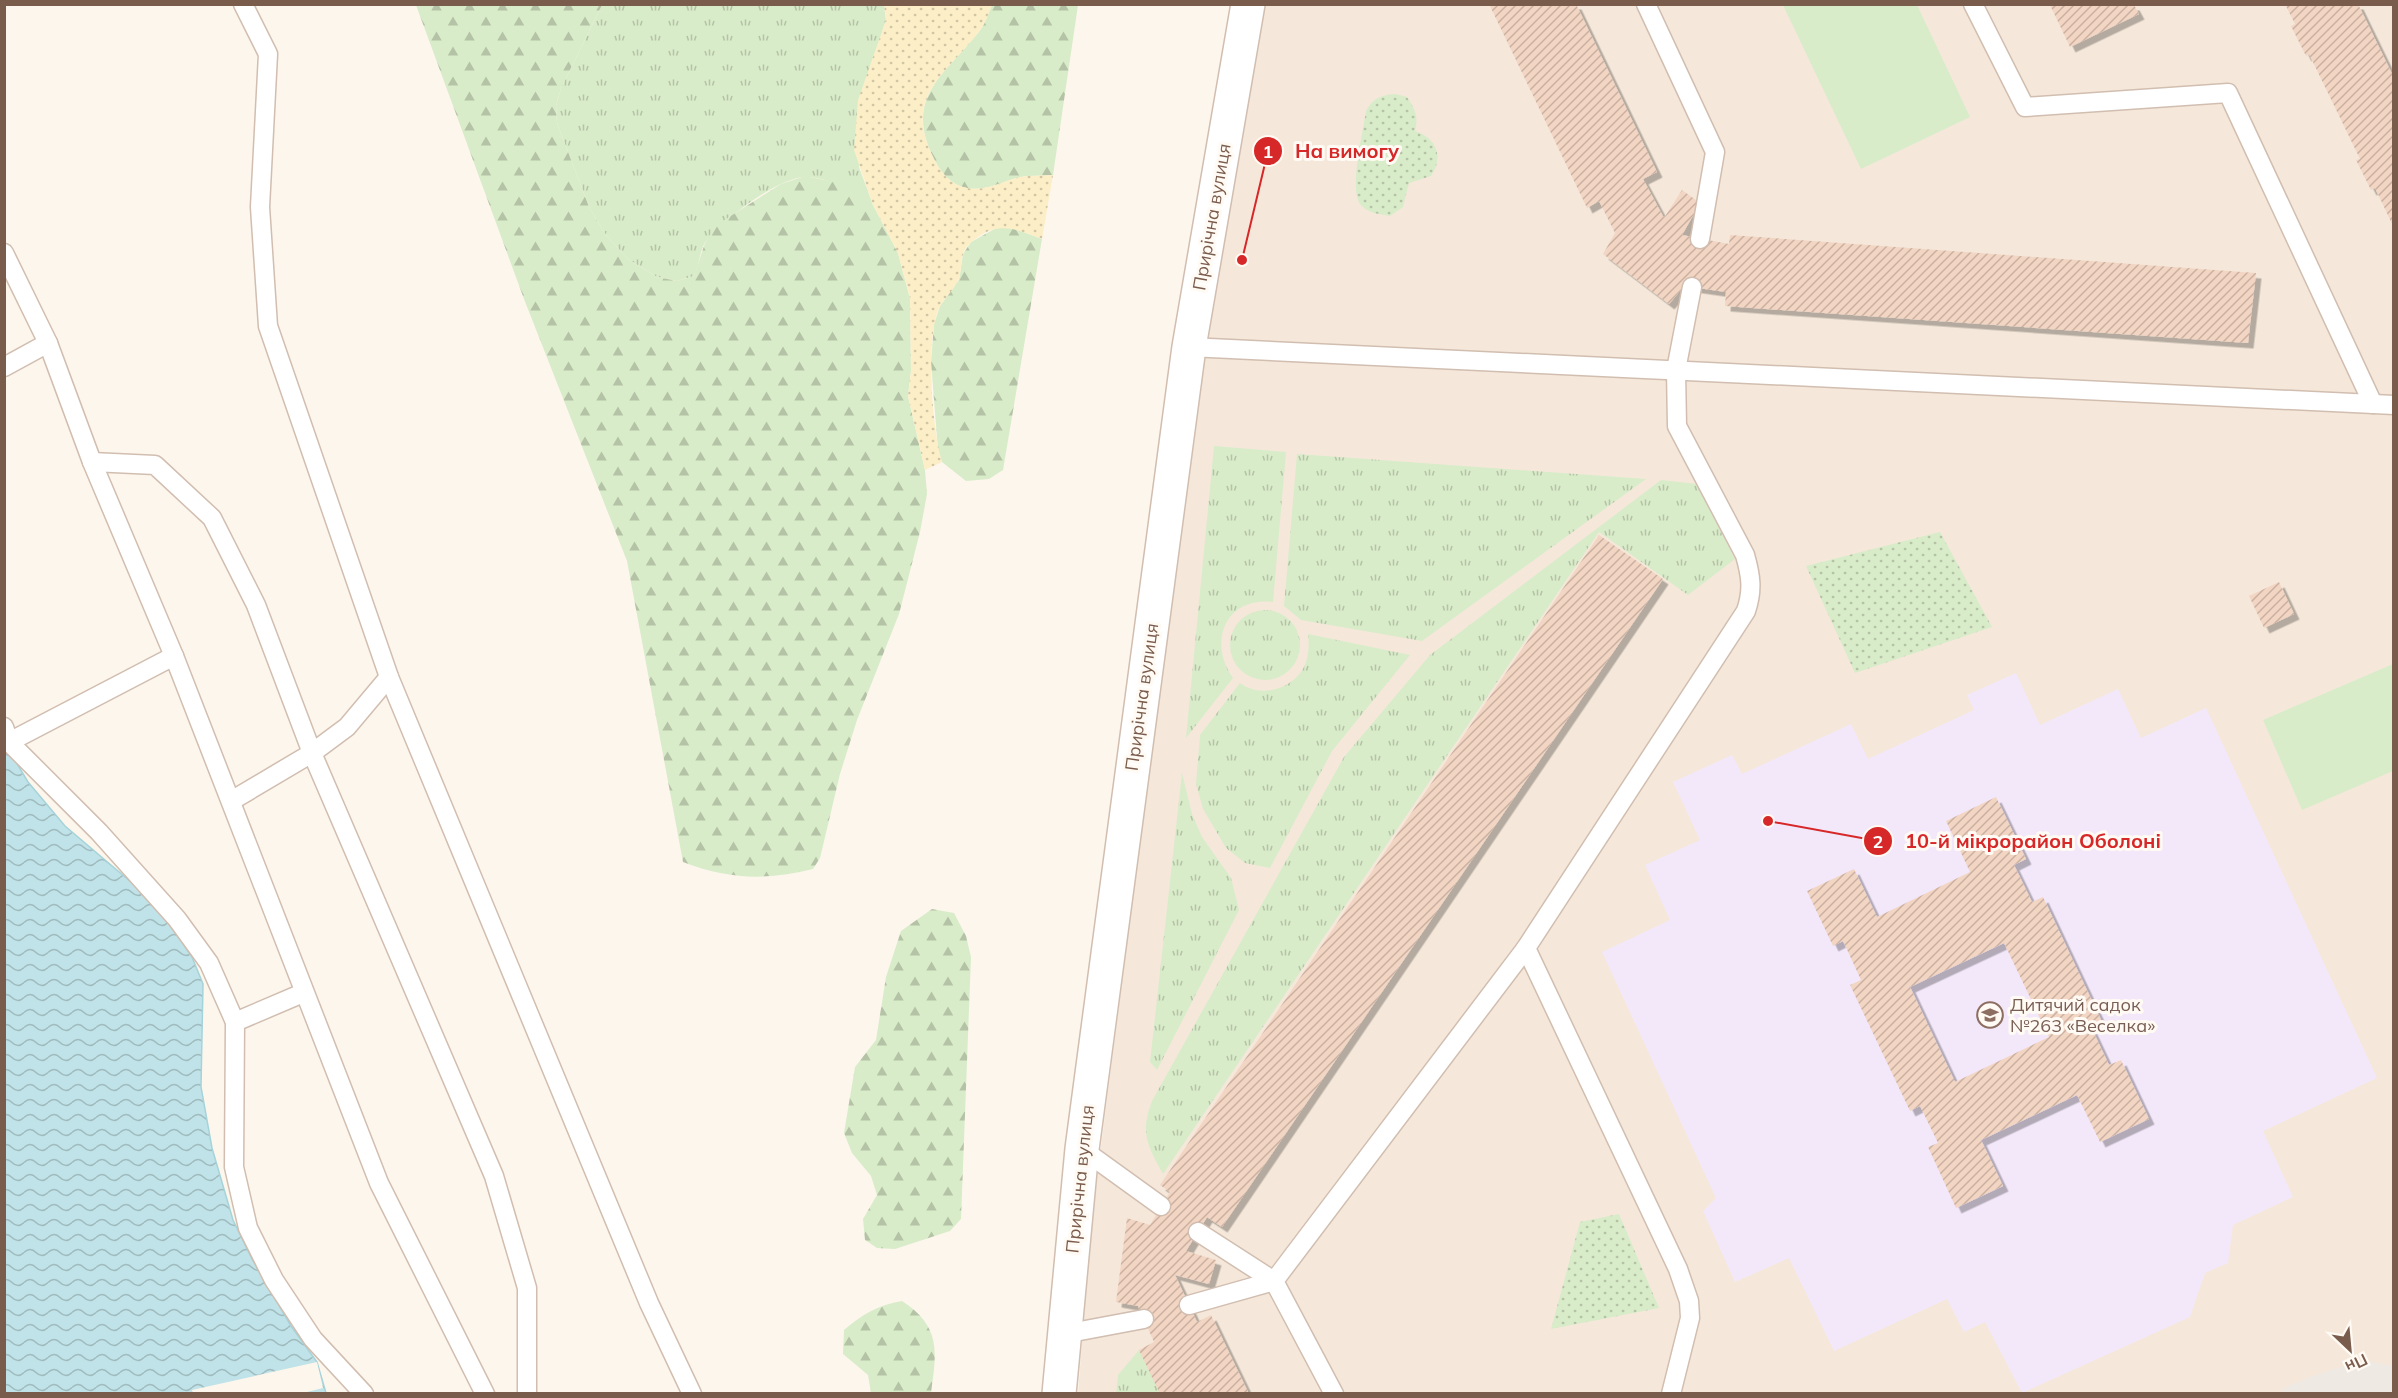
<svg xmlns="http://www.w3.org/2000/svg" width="2398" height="1398" viewBox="0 0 2398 1398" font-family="Mulish,sans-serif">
	<defs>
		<pattern id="grass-tufts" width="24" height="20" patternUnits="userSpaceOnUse" patternTransform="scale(1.5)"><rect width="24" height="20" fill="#d8ecc9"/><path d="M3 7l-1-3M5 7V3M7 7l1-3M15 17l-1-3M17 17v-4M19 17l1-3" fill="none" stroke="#b4c2a5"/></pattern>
		<pattern id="forest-firs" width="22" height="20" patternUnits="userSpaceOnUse" patternTransform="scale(1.5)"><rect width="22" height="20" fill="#d8ecc9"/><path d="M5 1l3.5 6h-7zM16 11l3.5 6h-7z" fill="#b4c2a5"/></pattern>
		<pattern id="sand-dots" width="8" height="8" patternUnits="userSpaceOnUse" patternTransform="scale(1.5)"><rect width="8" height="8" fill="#fcefc7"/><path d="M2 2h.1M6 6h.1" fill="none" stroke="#d1c5a4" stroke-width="1.8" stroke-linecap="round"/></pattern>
		<pattern id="park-dots" width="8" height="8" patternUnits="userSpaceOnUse" patternTransform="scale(1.5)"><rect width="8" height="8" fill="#d8ecc9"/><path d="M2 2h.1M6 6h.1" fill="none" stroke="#b4c2a5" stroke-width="1.8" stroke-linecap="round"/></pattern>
		<pattern id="water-waves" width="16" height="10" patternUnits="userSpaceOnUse" patternTransform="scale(1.5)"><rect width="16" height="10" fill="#bfe3e8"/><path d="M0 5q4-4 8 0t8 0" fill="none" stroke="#a0bbbe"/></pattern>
		<pattern id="building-hatch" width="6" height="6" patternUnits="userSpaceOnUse" patternTransform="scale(1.5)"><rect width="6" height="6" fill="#f3d5c3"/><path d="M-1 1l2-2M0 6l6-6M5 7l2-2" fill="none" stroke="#cab0a1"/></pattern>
		<filter id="shadow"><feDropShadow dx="5.5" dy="5.5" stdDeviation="0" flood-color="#0004"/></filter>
	</defs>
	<rect width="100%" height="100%" fill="#fdf6ec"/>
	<polygon fill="#f5e8da" points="1258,5 2393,5 2393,1393 1078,1394 1091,1225 1194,417"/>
	<polygon fill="#efe9e4" points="2363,1360 2393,1366 2393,1393 2279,1393 2288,1386 2313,1376"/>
	<polygon fill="#f3e8fa" points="2016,673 2040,725 2118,689 2141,738 2206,708 2377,1078 2263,1131 2293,1197 2233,1225 2228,1263 2205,1273 2190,1317 2022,1393 1985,1322 1964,1332 1947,1299 1834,1351 1789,1258 1735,1282 1703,1211 1716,1198 1602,952 1670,920 1645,865 1700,840 1673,782 1732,755 1742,774 1851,724 1868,759 1974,710 1967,695"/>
	<g fill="url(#grass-tufts)">
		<path d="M 602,5 L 884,5 L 886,20 L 880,39 L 859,167 L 873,205 C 856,192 828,177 806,177 C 780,176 721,221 706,241 C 700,249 699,266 694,276 L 677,281 L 657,277 L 628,259 L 606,235 L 589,207 L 557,123 L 556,106 L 561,88 Z"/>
		<path d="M 1214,446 L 1286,452 L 1273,602 C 1226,596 1207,642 1233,678 L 1186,738 Z"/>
		<polygon points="1297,454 1646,479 1422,641 1301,620 1284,606"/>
		<path d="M 1661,480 L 1697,484 L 1735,559 L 1688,595 L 1599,532 L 1163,1174 C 1147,1145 1140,1133 1152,1101 L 1344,757 L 1430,655 Z"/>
		<circle cx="1265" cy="645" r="35"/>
		<path d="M 1308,634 L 1410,655 L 1332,751 L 1270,868 L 1245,863 L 1226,848 L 1203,809 L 1196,784 L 1200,735 L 1240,683 C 1262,700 1298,687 1306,662 C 1309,652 1309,643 1308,634 Z"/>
		<polygon points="1182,773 1192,814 1202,837 1231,878 1239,910 1157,1070 1150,1062"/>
		<polygon points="1139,1350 1160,1393 1116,1394 1118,1375"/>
	</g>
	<g fill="url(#forest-firs)">
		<path d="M 416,5 L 602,5 L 561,88 L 556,106 L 557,123 L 589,207 L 606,235 L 628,259 L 657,277 L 677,281 L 694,276 L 705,243 L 715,226 L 781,184 L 805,176 L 830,181 L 854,190 L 873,205 L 898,253 L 910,299 L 911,371 L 908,396 L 925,470 L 927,494 L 920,532 L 899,614 L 857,720 L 840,774 L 820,858 L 813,869 C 766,881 727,879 683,862 L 627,561 L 524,299 Z"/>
		<path d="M 992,5 L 1078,5 L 1053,175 C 1042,176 1031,175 1020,177 C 1003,181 986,192 967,188 C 951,185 941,173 934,159 C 903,98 944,75 978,33 C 985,25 988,14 992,5 Z"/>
		<polygon points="998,227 1011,227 1042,239 1003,470 989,479 966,481 942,462 938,450 931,362 934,324 940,306 959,280 963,254 971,242"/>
		<polygon points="932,909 954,913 966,936 971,957 961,1219 950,1231 895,1249 877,1248 865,1240 863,1219 877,1195 871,1176 852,1153 844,1133 855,1067 876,1040 886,977 901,931"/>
		<path d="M 902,1301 C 941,1326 937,1352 931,1393 L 871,1393 L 868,1375 L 843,1354 L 844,1330 C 863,1314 878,1305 902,1301 Z"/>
	</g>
	<path fill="url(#sand-dots)" d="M 884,5 L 992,5 C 988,14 985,25 978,33 C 945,75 902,97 934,159 C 941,173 951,185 967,188 C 986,192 1003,181 1020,177 C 1031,175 1042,176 1053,175 L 1042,239 C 1018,230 1000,221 978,237 C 972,241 965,247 963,254 C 960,263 962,273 958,281 C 953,291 944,298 939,308 C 925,339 932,428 942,462 L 925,470 L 908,396 L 911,371 L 910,298 L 898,253 L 873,205 L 854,150 L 858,100 L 886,20 Z"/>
	<g fill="url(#park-dots)">
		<path d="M 1396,94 L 1407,97 C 1415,109 1419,117 1415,131 C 1437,138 1444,158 1431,176 L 1409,183 L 1403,207 L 1390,216 C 1379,214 1367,213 1360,204 C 1349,187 1363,132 1366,111 C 1373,98 1381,95 1396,94 Z"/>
		<polygon points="1940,532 1992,627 1855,673 1806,566"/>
		<polygon points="1619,1214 1659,1308 1551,1329 1580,1222"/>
	</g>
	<g fill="#d8ecc9">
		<polygon points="1783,5 1917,5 1970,117 1861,169"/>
		<polygon points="2393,664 2393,771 2302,810 2263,720"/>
	</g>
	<polygon fill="url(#water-waves)" stroke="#a5d3da" stroke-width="1.5" points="4,742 28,782 65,826 138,888 171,926 192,957 203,984 201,1087 212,1148 233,1220 252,1259 291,1326 317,1362 326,1393 5,1393"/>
	<polygon fill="#fdf6ec" points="317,1362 323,1388 299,1394 193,1393 192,1390"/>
	<g fill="url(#building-hatch)" fill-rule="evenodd" filter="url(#shadow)">
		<polygon points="1489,4 1576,4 1657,172 1643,179 1664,218 1682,190 1700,203 1682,235 1729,244 1730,235 2256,273 2248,343 1725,306 1726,292 1684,286 1669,304 1603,254 1615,233 1599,201 1587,208"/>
		<polygon points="2285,4 2358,4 2394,78 2394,228 2375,188 2371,190 2356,160 2360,159 2309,54 2306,56 2291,26 2295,24"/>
		<polygon points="2050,5 2134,5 2139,14 2070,47"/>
		<polygon points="1599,535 1663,579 1222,1227 1207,1217 1186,1251 1216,1260 1209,1284 1175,1275 1197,1322 1211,1315 1249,1394 1160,1394 1139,1350 1154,1342 1138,1306 1116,1302 1127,1218 1150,1225 1170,1192 1160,1185"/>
		<polygon points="2279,582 2294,614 2264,628 2249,596"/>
		<path d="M 1996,797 L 2026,859 L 2014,865 L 2032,902 L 2043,897 L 2102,1022 L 2091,1027 L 2109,1065 L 2121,1060 L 2149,1119 L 2100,1142 L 2077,1095 L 1981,1140 L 2003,1186 L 1956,1208 L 1928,1147 L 1938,1143 L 1920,1106 L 1910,1111 L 1850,985 L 1861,980 L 1843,941 L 1833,946 L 1807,891 L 1854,869 L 1877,917 L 1970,872 L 1946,821 ZM 2004,943 L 2049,1037 L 1955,1082 L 1910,987 Z"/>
	</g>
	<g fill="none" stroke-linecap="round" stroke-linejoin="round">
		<g stroke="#d1beb0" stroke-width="21">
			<g id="lane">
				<polyline points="243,4 268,54 260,207 268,326 389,677 649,1303 692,1394"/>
				<polyline points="1646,4 1715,152 1700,239"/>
				<polyline points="1973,4 2025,107 2228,93 2373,404"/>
				<polyline points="4,253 48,343 92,462 174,656 379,1183 485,1394"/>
				<polyline points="1189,347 2394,405"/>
				<polyline points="4,367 48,343"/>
				<polyline points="92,462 155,465 212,518 256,605 312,753 494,1176 527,1288 527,1394"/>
				<polyline points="4,727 9,742 99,832 177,919 209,963 235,1022 234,1167 248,1228 274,1280 313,1339 364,1394"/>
				<polyline points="9,742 174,656"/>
				<polyline points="231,801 312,753 347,727 389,677"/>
				<polyline points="235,1022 303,993"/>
				<polyline points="1082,1149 1161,1206"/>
				<polyline points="1198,1232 1274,1281"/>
				<polyline points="1189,1305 1274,1281"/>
				<polyline points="1064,1334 1144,1319"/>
				<polyline points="1334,1394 1274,1281 1526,948"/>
				<path d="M 1671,1394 L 1690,1318 L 1689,1301 L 1678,1269 L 1526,948 L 1746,611 C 1753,590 1751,576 1745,555 L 1677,426 L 1676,370 L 1692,287"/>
			</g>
		</g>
		<g stroke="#d1beb0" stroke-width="36">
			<polyline id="street" points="1059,1394 1082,1149 1189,347 1248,4"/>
		</g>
		<use href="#lane" stroke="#fff" stroke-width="18"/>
		<use href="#street" stroke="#fff" stroke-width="33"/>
	</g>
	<defs>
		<g id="school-ring" transform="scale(1.35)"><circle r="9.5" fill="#fffaf3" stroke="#8d6e63" stroke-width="1.5"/><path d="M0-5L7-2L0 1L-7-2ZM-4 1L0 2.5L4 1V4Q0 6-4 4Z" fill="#8d6e63"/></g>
	</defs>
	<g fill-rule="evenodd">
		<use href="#school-ring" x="1990" y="1015"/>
	</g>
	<g text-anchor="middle" stroke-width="6" stroke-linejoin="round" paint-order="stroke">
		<g font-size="18" fill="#7a5c4d" stroke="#fffaf3">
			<text transform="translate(1212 217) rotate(-80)" y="6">Прирічна вулиця</text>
			<text transform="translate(1142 697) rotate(-82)" y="6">Прирічна вулиця</text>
			<text transform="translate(1080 1179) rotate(-84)" y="6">Прирічна вулиця</text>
		</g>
		<g font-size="18" fill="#785e54" stroke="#fffaf3" text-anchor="start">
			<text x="2010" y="1011">Дитячий садок<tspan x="2010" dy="21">№263 «Веселка»</tspan></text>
		</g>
	</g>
	<path fill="none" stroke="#d62828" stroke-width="2" d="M1242 260L1268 151M1768 821L1878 841"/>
	<g fill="#d62828" stroke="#fffaf3" stroke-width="2">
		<circle cx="1242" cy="260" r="6"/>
		<circle cx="1768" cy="821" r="6"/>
		<circle cx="1268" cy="151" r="15"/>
		<circle cx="1878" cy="841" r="15"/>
	</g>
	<g font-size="18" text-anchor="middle" font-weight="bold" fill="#fff">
		<text x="1268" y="158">1</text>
		<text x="1878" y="848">2</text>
	</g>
	<g font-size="20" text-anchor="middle" font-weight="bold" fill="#d62828" stroke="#fffaf3" stroke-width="6" stroke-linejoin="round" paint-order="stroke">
		<text x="1347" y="158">На вимогу</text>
		<text x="2033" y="848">10-й мікрорайон Оболоні</text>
	</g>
	<rect width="2398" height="1398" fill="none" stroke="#7a5c4d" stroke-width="12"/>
	<g transform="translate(2350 1350) rotate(154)" stroke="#fffaf3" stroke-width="4.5" paint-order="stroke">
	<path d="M0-4.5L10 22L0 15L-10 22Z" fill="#7a5c4d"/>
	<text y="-9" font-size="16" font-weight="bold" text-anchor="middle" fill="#7a5c4d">Пн</text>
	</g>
</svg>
